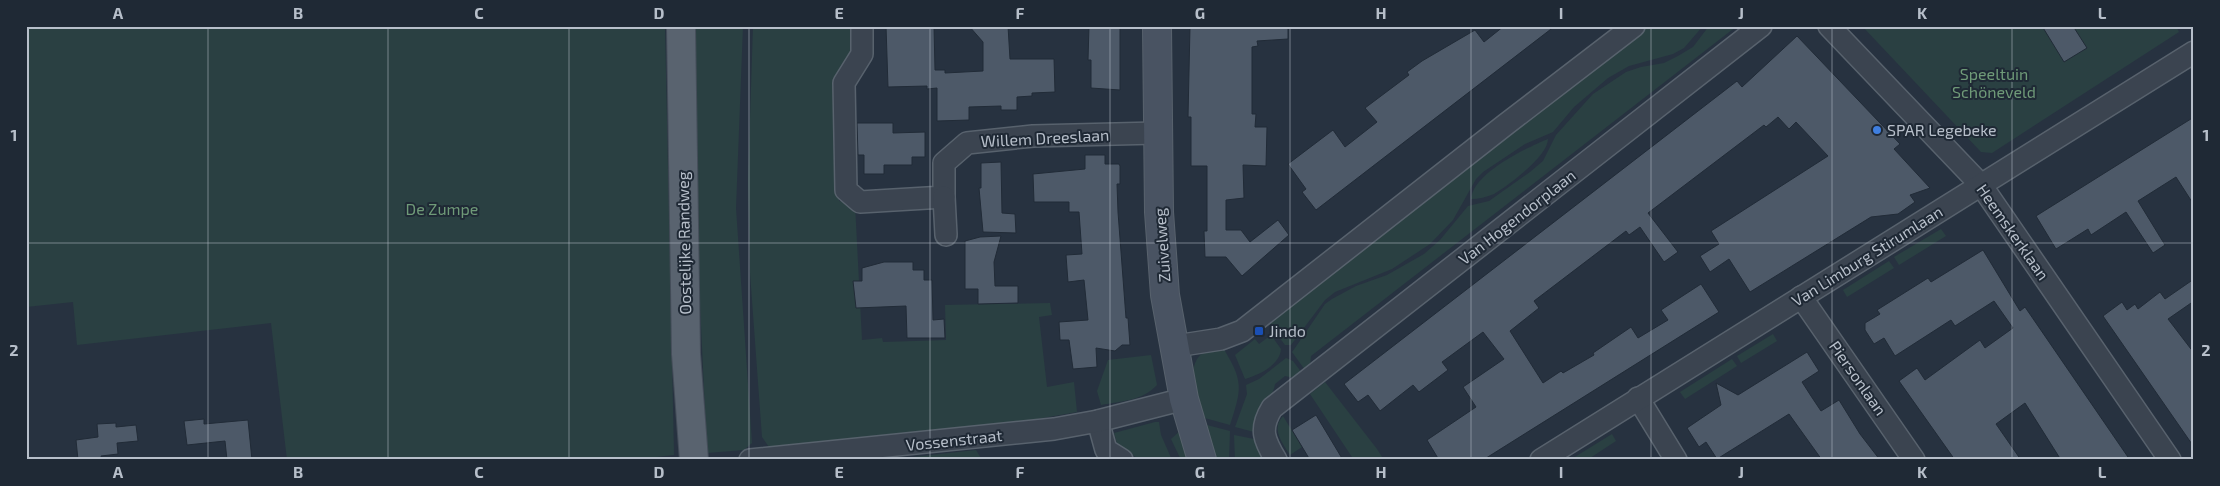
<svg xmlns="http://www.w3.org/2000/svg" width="2220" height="486" viewBox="0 0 2220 486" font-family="'Exo 2',sans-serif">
	<rect width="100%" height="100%" fill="#273240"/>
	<g fill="#2a4042">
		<polygon points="26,26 665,26 674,455 630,460 287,460 271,323 77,345 73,302 26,307"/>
		<polygon points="695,26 743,26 736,208 752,443 744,450 707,453 697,241"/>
		<polygon points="753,26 856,26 856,54 840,77 839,201 855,204 862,340 882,338 883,342 946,340 945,305 1050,303 1052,315 1039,317 1047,387 1074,382 1077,412 1026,421 1027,427 816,448 769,447 762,437 750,273 748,180"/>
		<polygon points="1649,26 1703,26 1684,48 1673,54 1629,66 1608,78 1574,107 1553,132 1525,144 1483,172 1476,179 1453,220 1430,244 1392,269 1335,292 1325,300 1291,345 1285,345 1266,320"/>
		<polygon points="1709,26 1737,26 1311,356 1310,366 1305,370 1292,352 1295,348 1325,304 1332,299 1356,286 1387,275 1424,254 1440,240 1468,206 1489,201 1530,172 1543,161 1556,135 1593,94 1626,72 1641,67 1664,63 1678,56 1693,47"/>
		<polygon points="1862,26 2176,26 2179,32 1992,153 1981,152"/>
		<path d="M 1548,139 C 1548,156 1509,185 1494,194 C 1487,197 1478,199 1471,199 C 1473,173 1526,148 1548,139 Z"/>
		<polygon points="1941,229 1946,236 1899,265 1894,257"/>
		<polygon points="1889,261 1894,268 1847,297 1843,290"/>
		<polygon points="1773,334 1777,341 1741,363 1737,356"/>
		<path d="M 1271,335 L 1281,349 C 1280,365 1259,375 1245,379 L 1235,355 L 1255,339 L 1259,344 Z"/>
		<path d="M 1222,346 C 1244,382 1242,388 1230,425 L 1201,417 C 1197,396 1182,364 1207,350 C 1211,348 1218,347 1222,346 Z"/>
		<path d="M 1151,355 L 1157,385 C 1142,401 1122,401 1101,405 L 1097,391 L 1108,360 Z"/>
		<path d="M 1286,358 L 1293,361 L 1302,373 L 1295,378 L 1285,376 L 1275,384 C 1272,404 1253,408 1254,432 L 1235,427 L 1247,394 L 1246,385 L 1259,379 Z"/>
		<polygon points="1732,359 1737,366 1685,399 1680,392"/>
		<polygon points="1325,382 1377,449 1384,460 1354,460 1310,394"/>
		<path d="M 1283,416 L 1302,447 L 1290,455 C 1282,442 1271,429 1283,416 Z"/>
		<polygon points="1155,422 1159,422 1161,435 1172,460 1141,460 1118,447 1114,433"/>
		<polygon points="1203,424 1230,431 1229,460 1214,460"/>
		<polygon points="1181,430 1191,460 1181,460 1171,439"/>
		<polygon points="1612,434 1616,441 1587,460 1570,460"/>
		<polygon points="1234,435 1254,439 1265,458 1262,460 1235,460"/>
		<polygon points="976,450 982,460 887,460"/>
	</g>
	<g fill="#4d5968" stroke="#212b37">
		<polygon points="886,26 934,26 935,70 945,70 945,73 983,71 983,42 969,26 1008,26 1010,59 1054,59 1055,92 1032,93 1032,96 1017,97 1017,110 1001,110 1001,106 969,107 969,120 937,121 937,88 927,89 927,86 888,87"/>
		<polygon points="1089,26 1120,26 1120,90 1091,88 1091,60 1088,60"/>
		<polygon points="1190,26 1288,26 1288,39 1257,41 1258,46 1252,47 1252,114 1256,114 1255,127 1267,127 1266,166 1243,165 1244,198 1226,200 1226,230 1241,230 1250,242 1278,220 1289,235 1242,276 1226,257 1205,257 1204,231 1207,231 1207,166 1191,166 1191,117 1188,117"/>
		<polygon points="1504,26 1555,26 1316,210 1302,192 1306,189 1288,164 1333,130 1345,147 1377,122 1365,108 1409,75 1407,72 1422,61 1475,30 1484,42"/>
		<polygon points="2042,26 2073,26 2087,48 2064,62"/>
		<polygon points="1797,36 1900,144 1894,149 1930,188 1910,195 1915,202 1898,214 1871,217 1750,292 1729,259 1710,272 1700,256 1719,244 1711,231 1828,156 1796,122 1789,129 1778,117 1766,127 1764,125 1648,213 1678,252 1664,262 1640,227 1629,235 1626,231 1534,301 1539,308 1510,331 1543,383 1561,371 1563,373 1594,355 1593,353 1631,327 1638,338 1668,320 1661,310 1701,284 1719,312 1483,460 1439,460 1427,440 1476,407 1463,387 1504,359 1483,332 1442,362 1448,370 1419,392 1413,385 1380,411 1368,395 1358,402 1344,384 1737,81 1742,87"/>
		<polygon points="2194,117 2194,205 2176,177 2138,201 2165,245 2153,253 2126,212 2091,235 2088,229 2056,249 2036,216"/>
		<polygon points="857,123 893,123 893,133 925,132 925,157 912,157 912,165 884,165 884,174 864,174 864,155 858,155"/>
		<polygon points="1085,155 1105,155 1105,164 1119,164 1120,166 1120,184 1117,184 1118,212 1126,318 1128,318 1130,345 1122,345 1115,351 1096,348 1097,367 1073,369 1069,340 1060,340 1059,322 1088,320 1084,280 1068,282 1067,269 1066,255 1082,254 1079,212 1069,212 1069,202 1034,202 1033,174 1085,169"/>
		<polygon points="1001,162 1002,213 1015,214 1016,233 983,232 979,188 981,188 981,163"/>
		<polygon points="1001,236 994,262 995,286 1018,286 1018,303 978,304 978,289 965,289 965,241 980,237"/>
		<polygon points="1983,250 2020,311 2025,307 2130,460 2061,460 2025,403 1996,424 2021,460 1955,460 1899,381 1917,368 1925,380 1980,340 1985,348 2013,328 1994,301 1955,326 1951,320 1895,356 1884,338 1874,344 1865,330 1865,323 1880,314 1877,310 1928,278 1931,282"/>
		<polygon points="884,262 913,262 913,270 924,270 924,280 932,280 933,320 944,319 945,338 907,338 906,306 856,308 853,281 862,281 862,268"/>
		<polygon points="2194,279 2194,301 2168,319 2194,353 2194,447 2103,316 2122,302 2127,310 2135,304 2138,309 2160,292 2165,299"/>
		<polygon points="1807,352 1819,371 1802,382 1811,396 1821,411 1839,400 1860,434 1880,460 1822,460 1789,414 1717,459 1706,442 1699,447 1687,428 1721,405 1716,383 1738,395"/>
		<polygon points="1316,415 1343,460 1310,460 1292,430"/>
		<polygon points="204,419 204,424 248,420 252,460 227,460 225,441 187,445 184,421"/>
		<polygon points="116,423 116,427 136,425 138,441 117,443 118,454 101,456 102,460 78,460 76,440 98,437 97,424"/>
	</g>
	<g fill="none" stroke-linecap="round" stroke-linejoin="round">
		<g stroke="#58626d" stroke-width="24">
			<g id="street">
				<polyline points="862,26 862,54 844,83 846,190 860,202 944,197 944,163 967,143 1033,136 1157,133"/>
				<polyline points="1829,26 1981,185 2170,460"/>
				<polyline points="944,197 946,235"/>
				<polyline points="1801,297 1914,460"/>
				<polyline points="1176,346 1221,339 1242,331 1505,125 1634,26"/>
				<polyline points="1638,398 1676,460"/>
				<polyline points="1098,421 1106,450 1122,460"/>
				<polyline points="750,460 1054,429 1098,421 1184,399"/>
				<path d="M 1276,460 C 1264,440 1259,429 1272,408 L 1761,26"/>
				<polyline points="1541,460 2194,52"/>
			</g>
		</g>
		<g stroke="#58626d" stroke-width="30">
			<polyline id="secondary" points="1157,26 1159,212 1165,295 1184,399 1202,460"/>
		</g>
		<g stroke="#444d59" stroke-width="30">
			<polyline id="primary" points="681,26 686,354 694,460"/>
		</g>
		<use href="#street" stroke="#3b4450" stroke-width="21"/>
		<use href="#secondary" stroke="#495362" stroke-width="28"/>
		<use href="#primary" stroke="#59636f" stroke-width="28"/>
	</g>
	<path fill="none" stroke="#b7bfca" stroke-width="1" stroke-opacity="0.55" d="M 208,26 L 208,460M 388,26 L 388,460M 569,26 L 569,460M 749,26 L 749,460M 930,26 L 930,460M 1110,26 L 1110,460M 1290,26 L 1290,460M 1471,26 L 1471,460M 1651,26 L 1651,460M 1832,26 L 1832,460M 2012,26 L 2012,460M 26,243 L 2194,243"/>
	<circle fill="#3f7fe0" stroke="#1f2935" stroke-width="2" cx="1877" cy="130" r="5"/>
	<rect fill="#1a4fb4" stroke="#1f2935" stroke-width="2" x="1254" y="326" width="10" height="10" rx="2.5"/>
	<g text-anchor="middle" stroke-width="4" stroke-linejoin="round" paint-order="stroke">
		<g font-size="16" fill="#6f9a78" stroke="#1f2935">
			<text x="1994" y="80">Speeltuin<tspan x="1994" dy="18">Schöneveld</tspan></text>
			<text x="442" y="215">De Zumpe</text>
		</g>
		<g font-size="16" fill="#b7bfca" stroke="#1f2935" text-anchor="start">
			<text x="1887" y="136">SPAR Legebeke</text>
			<text x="1269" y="337">Jindo</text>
		</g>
		<g font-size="16" fill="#b7bfca" stroke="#1f2935">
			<text transform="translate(1045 138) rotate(-3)" y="6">Willem Dreeslaan</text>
			<text transform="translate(1517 217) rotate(-38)" y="6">Van Hogendorplaan</text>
			<text transform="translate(2013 232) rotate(55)" y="6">Heemskerklaan</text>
			<text transform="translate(684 243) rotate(-91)" y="6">Oostelijke Randweg</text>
			<text transform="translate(1162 245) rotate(-94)" y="6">Zuivelweg</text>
			<text transform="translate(1867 256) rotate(-32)" y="6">Van Limburg Stirumlaan</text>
			<text transform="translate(1858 378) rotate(55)" y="6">Piersonlaan</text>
			<text transform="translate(954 440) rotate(-6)" y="6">Vossenstraat</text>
		</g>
	</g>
	<rect width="2220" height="486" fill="none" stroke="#1f2935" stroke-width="55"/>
	<rect x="28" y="28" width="2164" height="430" fill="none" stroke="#b7bfca" stroke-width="2"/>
	<g font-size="16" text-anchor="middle" font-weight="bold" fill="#b7bfca">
		<text x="118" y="19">A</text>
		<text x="298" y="19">B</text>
		<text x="479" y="19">C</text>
		<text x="659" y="19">D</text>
		<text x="839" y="19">E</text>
		<text x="1020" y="19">F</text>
		<text x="1200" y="19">G</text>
		<text x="1381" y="19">H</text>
		<text x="1561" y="19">I</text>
		<text x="1741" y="19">J</text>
		<text x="1922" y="19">K</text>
		<text x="2102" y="19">L</text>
		<text x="14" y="141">1</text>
		<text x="2206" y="141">1</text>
		<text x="14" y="356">2</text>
		<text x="2206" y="356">2</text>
		<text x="118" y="478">A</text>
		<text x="298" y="478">B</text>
		<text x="479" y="478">C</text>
		<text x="659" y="478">D</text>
		<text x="839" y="478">E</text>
		<text x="1020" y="478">F</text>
		<text x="1200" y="478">G</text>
		<text x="1381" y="478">H</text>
		<text x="1561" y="478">I</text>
		<text x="1741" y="478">J</text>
		<text x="1922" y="478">K</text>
		<text x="2102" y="478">L</text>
	</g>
</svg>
